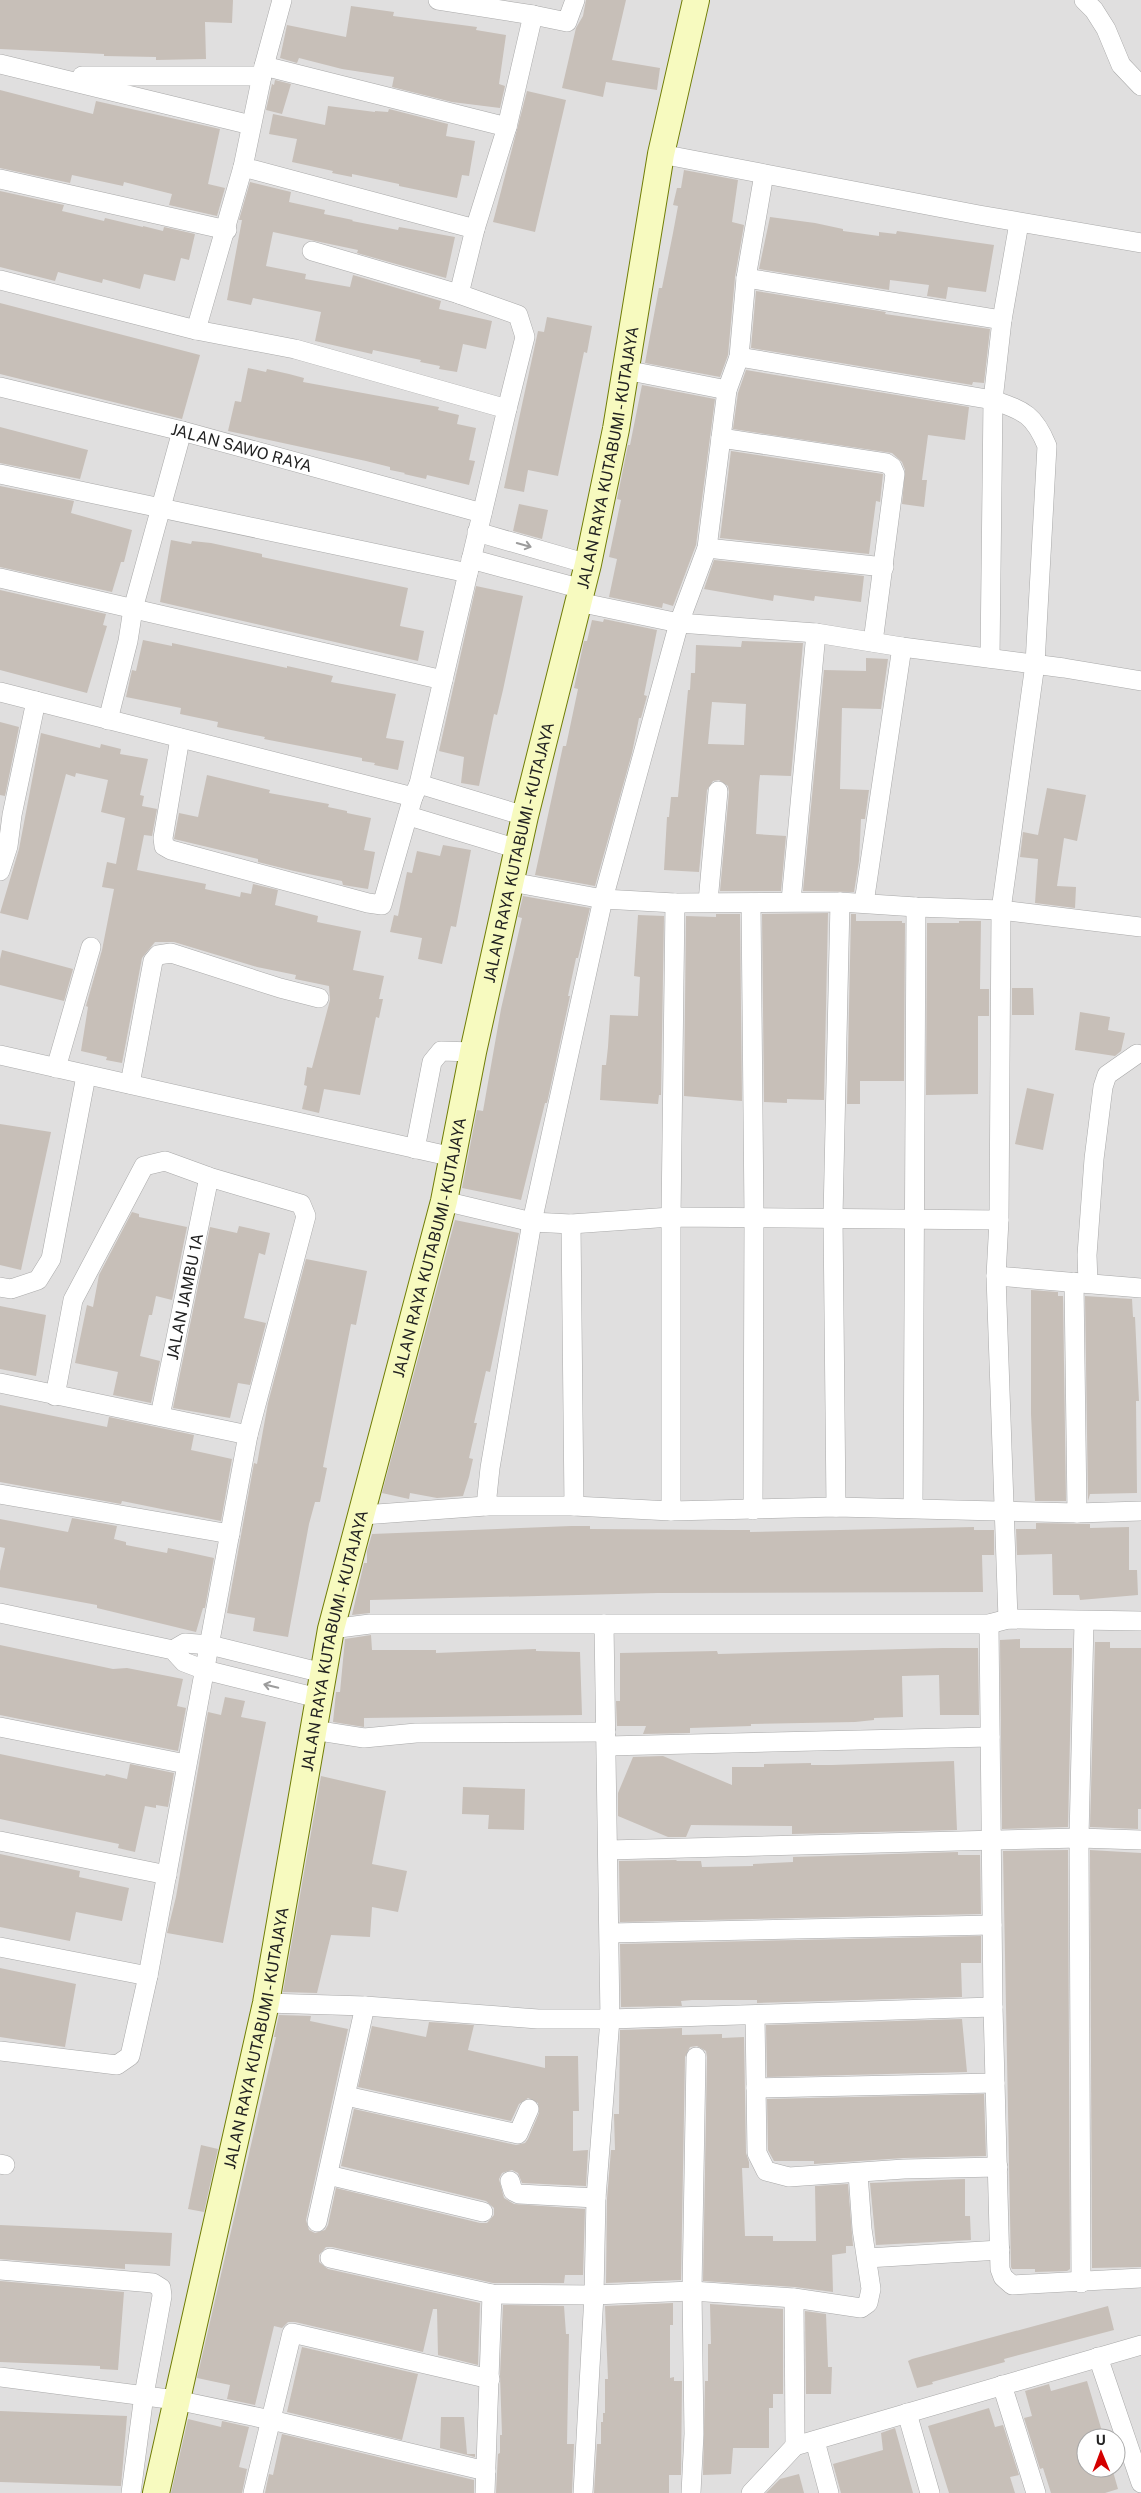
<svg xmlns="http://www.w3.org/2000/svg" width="1141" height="2493" viewBox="0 0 1141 2493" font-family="'Public Sans',sans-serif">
	<rect width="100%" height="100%" fill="#f2efe9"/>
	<path fill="#e0dfdf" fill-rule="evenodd" d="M 0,0 L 1141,0 L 1141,2493 L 0,2493 ZM 1086,2438 L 1116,2438 L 1116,2468 L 1086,2468 Z"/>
	<g fill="#c7bfb8" fill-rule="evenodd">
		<polygon points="0,0 233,0 232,23 205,22 206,59 156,60 156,57 104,56 104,54 0,49"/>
		<polygon points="586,0 626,0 612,60 660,68 657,90 606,82 603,97 562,88 576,28 583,16"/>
		<polygon points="351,6 394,12 393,16 477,27 476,30 506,35 499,84 505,86 500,108 452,102 392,87 394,77 342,69 299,58 297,63 280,58 287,25 346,37"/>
		<polygon points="275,80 291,84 282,114 266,110 272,84 274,85"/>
		<polygon points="0,90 93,114 96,101 220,129 208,184 225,188 217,216 169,205 172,194 124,182 123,186 72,175 70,183 0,168"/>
		<polygon points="527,91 566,100 535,232 493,222"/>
		<polygon points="328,106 375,112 375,111 388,112 389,109 448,124 446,136 475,141 469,176 462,175 457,198 399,186 399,184 352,174 352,177 332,173 333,171 292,162 297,139 269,134 273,114 325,125"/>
		<polygon points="684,170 738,180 732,222 744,225 735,277 728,355 720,377 645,363 659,288 662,288 673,233 678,206 673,205 677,188 681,188"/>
		<polygon points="250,182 291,192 289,202 325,210 324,214 353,220 352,221 398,230 399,227 455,237 446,278 357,253 358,250 273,232 266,266 306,274 305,279 350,287 353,275 441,301 439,309 492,321 486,349 463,344 457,372 439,369 440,366 420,362 421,360 373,350 372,354 315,341 321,312 253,298 251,305 227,300 242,220 239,220"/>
		<polygon points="0,191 64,205 62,211 104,221 105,218 143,227 143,226 163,231 164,227 195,234 189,260 181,258 175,281 144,274 140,289 103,279 102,283 58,272 55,281 0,267"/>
		<polygon points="770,217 815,223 843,229 843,231 879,236 879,232 896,234 897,231 994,245 986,292 948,287 946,299 927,296 929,285 890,280 889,290 759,269"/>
		<polygon points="756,291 886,312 885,314 990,329 984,383 973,382 972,385 751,348"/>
		<polygon points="0,303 200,355 182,419 0,374"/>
		<polygon points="547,317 592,326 587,353 584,352 558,476 528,470 524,492 504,488 538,331 544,332"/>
		<polygon points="248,368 266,372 267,369 289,374 304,378 303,382 439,407 438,410 459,415 457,424 476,428 469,460 475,461 469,485 427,475 426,479 404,474 405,473 390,470 390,467 366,461 228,431 235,401 241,402"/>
		<polygon points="746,370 969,407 965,440 928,435 922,480 927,480 924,507 902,504 905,470 902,462 892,453 733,429 738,393"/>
		<polygon points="642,385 715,399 696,545 673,606 663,603 662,608 609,597 617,559 609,557 621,500 617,499 628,445 630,445"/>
		<polygon points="0,427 88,450 80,479 0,463"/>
		<polygon points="731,451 883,474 880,502 876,501 869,554 720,538"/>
		<polygon points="0,486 74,501 71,513 132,530 124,562 121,562 112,592 0,567"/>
		<polygon points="519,504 548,510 542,539 513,531"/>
		<polygon points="171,540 191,544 192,541 211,543 262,554 262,557 408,588 400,626 424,631 418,661 160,602"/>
		<polygon points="714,560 864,576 861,602 815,596 814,601 774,595 773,601 704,589"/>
		<polygon points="476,586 523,596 503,690 497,715 494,714 479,786 461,783 464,757 439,751"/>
		<polygon points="0,590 106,614 103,625 107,626 87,693 0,670"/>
		<polygon points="604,619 657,630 644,695 647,696 641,718 639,718 632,753 595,886 535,875 563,746 566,746 578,689 574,688 584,641 587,641 592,620 603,622"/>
		<polygon points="143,640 172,646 172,643 287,668 287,666 333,676 331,682 396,694 386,738 404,741 398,770 374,765 375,763 362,761 362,758 264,739 265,737 217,727 218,722 180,714 181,708 126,697 132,670 136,671"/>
		<path d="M 742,641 L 803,643 L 791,776 L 760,775 L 759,783 L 756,834 L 786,836 L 781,891 L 720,891 L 729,792 L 728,786 L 719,780 L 713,781 L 707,790 L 699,872 L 664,870 L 667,817 L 669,817 L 671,797 L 678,797 L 688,690 L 690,690 L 691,673 L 695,673 L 696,645 L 741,647 ZM 712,702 L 746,704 L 744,745 L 708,744 Z"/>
		<polygon points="866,658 888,659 881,709 842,708 840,789 869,790 865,819 861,819 859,861 854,892 803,891 824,670 866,671"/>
		<polygon points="0,722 19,727 5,796 0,795"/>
		<polygon points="41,733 100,748 101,744 121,749 120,754 148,759 140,795 144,796 142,806 157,809 152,836 144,835 137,870 206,884 205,889 240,897 241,892 251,894 253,884 278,890 275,905 318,916 317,922 361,931 353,970 384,976 379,999 383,999 379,1018 376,1017 360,1095 324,1089 319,1113 302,1109 307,1086 304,1085 307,1067 312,1068 330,1000 329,986 295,979 296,975 257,967 174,942 155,942 142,958 122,1063 106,1060 107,1057 81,1051 88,1007 86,1006 102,950 114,889 102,887 107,862 116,864 125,818 101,812 108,780 76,773 75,777 66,774 28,920 0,913 19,849"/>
		<polygon points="207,775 270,790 269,793 329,804 328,807 347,811 347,813 371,818 364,850 375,852 368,889 343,885 342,881 294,871 258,862 258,859 174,839 179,813 198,817"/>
		<polygon points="1047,788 1086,795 1077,841 1064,838 1057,886 1076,887 1075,908 1035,903 1038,859 1020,857 1023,832 1038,835"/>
		<polygon points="443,845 471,850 456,927 451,926 442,964 418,959 422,938 390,932 394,915 398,916 407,872 412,873 417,851 440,856"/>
		<polygon points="523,896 590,908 578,958 576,958 568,996 570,996 547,1103 545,1103 521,1200 462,1188 477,1110 483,1111 501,1009 522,918 518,917"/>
		<polygon points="828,913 824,1100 787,1099 787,1103 764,1102 762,914"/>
		<polygon points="716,914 740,914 742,1101 684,1096 686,916 716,917"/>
		<polygon points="851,914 856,914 856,921 902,921 902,923 905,923 904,1081 860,1081 860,1104 847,1104"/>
		<polygon points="638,915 664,916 661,1095 659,1095 658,1104 600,1100 602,1065 606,1065 608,1047 610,1015 638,1016 640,977 634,976"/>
		<polygon points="959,921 981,921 980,989 989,989 989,1016 978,1016 978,1094 926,1095 927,923 959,923"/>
		<polygon points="2,950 73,969 64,1001 0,985 0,959"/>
		<polygon points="1012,988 1033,988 1034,1015 1012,1015"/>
		<polygon points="1080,1012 1110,1017 1108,1030 1125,1033 1121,1051 1115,1056 1075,1050"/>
		<polygon points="1027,1088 1054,1094 1043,1150 1015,1144"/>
		<polygon points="0,1124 51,1132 21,1270 0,1265"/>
		<polygon points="132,1212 139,1214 139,1217 187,1227 172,1300 156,1296 152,1315 149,1315 140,1356 160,1361 151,1403 113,1395 118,1372 75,1363 87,1305 93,1307 99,1275"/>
		<polygon points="455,1220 519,1233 490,1372 486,1371 474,1423 477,1423 469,1458 473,1459 469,1477 463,1496 437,1498 410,1493 409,1499 382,1493"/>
		<polygon points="239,1226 270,1233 265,1255 259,1253 244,1318 266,1323 250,1385 238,1383 230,1418 173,1408 210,1227 237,1233"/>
		<polygon points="306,1259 367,1271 356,1325 351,1324 323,1467 327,1468 320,1502 315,1502 309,1524 288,1637 253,1631 255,1618 227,1613 254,1463 257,1464 268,1403"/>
		<polygon points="1031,1290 1058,1292 1058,1296 1063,1296 1066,1501 1035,1501 1031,1414"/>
		<polygon points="1085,1296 1132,1299 1133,1317 1135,1317 1139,1401 1136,1401 1137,1493 1090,1494 1088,1501"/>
		<polygon points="0,1306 46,1315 36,1376 0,1369"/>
		<polygon points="0,1405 107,1427 109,1417 194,1435 191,1450 232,1459 221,1521 122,1501 121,1504 0,1482"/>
		<polygon points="72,1518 117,1526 114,1539 126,1542 126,1545 167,1553 168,1548 214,1558 205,1608 203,1608 196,1632 97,1608 97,1605 0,1587 0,1571 5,1548 0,1547 0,1519 68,1532"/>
		<polygon points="1036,1523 1090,1524 1090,1528 1129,1527 1129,1570 1137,1570 1138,1595 1080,1600 1079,1595 1053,1595 1052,1554 1017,1555 1016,1529 1036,1529"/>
		<polygon points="571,1526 590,1526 590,1529 727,1530 750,1530 750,1532 974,1527 974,1530 994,1530 994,1555 982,1555 983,1592 658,1593 370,1600 370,1613 352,1615 364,1563 367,1563 367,1551 372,1534"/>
		<polygon points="371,1635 372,1650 436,1650 436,1653 536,1649 536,1651 580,1652 582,1715 364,1718 364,1727 333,1722 336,1692 340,1692 345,1639"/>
		<polygon points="1020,1639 1020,1648 1072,1648 1068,1827 1002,1829 1000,1640"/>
		<polygon points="1095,1642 1110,1642 1110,1648 1141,1648 1141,1809 1138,1809 1138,1829 1090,1827"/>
		<polygon points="0,1645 113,1669 127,1668 183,1679 177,1706 186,1708 178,1751 0,1715"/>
		<polygon points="943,1648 978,1648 979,1715 940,1715 939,1675 902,1676 903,1717 874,1718 874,1720 855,1722 751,1724 751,1726 690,1728 690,1733 643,1734 646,1726 617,1726 616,1701 620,1701 620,1653 717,1651 718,1654"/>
		<polygon points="225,1697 245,1701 241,1717 266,1722 223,1943 167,1933 176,1897 208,1712 221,1715"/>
		<polygon points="0,1754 105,1776 106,1774 127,1779 130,1764 174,1773 168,1807 156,1805 156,1808 145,1806 135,1852 118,1848 119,1844 0,1819"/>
		<polygon points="663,1756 732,1785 732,1767 764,1767 764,1764 811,1763 811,1765 832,1765 954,1761 957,1830 792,1834 792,1826 691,1825 686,1837 668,1837 618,1816 618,1793 633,1757"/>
		<polygon points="321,1776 386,1791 372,1864 407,1871 398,1912 372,1907 370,1937 331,1935 317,1993 283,1992"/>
		<polygon points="463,1787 525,1789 524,1830 488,1829 489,1815 462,1814"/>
		<polygon points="1068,1850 1070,2269 1067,2271 1035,2272 1035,2269 1012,2269 1011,2267 1003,1851"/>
		<polygon points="1090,1850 1141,1853 1141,2267 1092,2268"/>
		<polygon points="958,1852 958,1855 980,1855 981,1914 620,1922 619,1861 677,1860 676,1861 701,1861 702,1867 753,1866 753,1864 793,1862 793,1857"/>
		<polygon points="0,1854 80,1871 79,1877 129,1888 122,1921 76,1912 70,1941 0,1927"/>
		<polygon points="981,1936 981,1963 961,1963 962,1997 757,2003 757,2000 692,2000 681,2001 682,2006 621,2007 620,1944"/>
		<polygon points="0,1968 76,1984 65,2047 0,2037"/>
		<polygon points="279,2015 311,2016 310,2021 348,2029 306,2220 309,2230 315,2233 325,2230 328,2225 336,2188 480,2223 487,2223 494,2215 494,2208 486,2201 341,2166 354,2109 516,2145 525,2143 528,2139 539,2113 538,2103 528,2098 519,2104 511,2121 358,2087 372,2026 426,2037 429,2022 474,2025 468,2050 545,2068 545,2056 578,2056 579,2111 573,2111 573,2151 588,2150 586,2186 522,2183 518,2173 512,2170 502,2173 499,2179 504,2198 514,2204 585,2209 583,2275 565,2275 564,2283 493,2283 332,2247 326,2247 319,2255 319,2262 328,2269 480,2303 478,2365 438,2355 437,2309 433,2309 423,2352 295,2322 288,2322 282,2328 274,2326 255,2405 227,2399 230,2385 197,2378 276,2037 274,2037"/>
		<polygon points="962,2019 967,2072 767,2077 766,2025"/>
		<polygon points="682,2028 682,2035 722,2034 722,2038 744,2037 746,2153 749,2162 749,2168 742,2168 745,2236 773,2236 773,2241 816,2241 815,2186 848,2184 853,2246 846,2246 846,2253 832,2255 833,2292 795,2287 703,2281 707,2057 706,2051 697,2046 690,2047 685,2057 681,2280 606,2283 607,2199 611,2150 615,2150 614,2114 619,2114 620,2030"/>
		<polygon points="984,2094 986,2156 904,2158 814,2164 814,2161 774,2161 768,2150 767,2099"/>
		<polygon points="201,2145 218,2149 204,2212 188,2209"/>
		<polygon points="965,2179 965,2216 970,2216 971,2240 876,2245 870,2183"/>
		<polygon points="0,2225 172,2233 170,2266 125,2264 125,2269 0,2259"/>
		<polygon points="0,2281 124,2292 118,2370 100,2369 100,2366 0,2362"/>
		<polygon points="673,2303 673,2325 670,2325 670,2378 674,2377 674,2381 682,2381 681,2475 669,2475 669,2493 594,2493 597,2444 601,2444 601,2422 603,2422 603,2413 605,2413 605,2379 608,2379 605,2306"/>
		<polygon points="710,2304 783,2309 783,2394 773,2394 773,2408 769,2408 769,2448 733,2448 731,2474 703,2475 705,2381 708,2381 708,2344 711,2344"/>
		<polygon points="503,2305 564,2306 566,2334 569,2334 567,2444 574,2444 572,2493 496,2493 498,2454 500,2453 500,2435 502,2435 500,2375"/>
		<polygon points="1108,2306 1114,2330 1004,2359 1005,2362 932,2382 933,2384 917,2388 908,2361 912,2359"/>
		<polygon points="805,2311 826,2314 828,2367 832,2367 831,2394 806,2394"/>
		<polygon points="302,2347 418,2374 402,2440 287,2412"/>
		<polygon points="1087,2381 1104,2438 1086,2438 1086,2468 1112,2468 1118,2489 1105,2493 1051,2493 1043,2468 1040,2469 1024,2418 1032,2416 1025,2391 1049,2384 1051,2391"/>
		<polygon points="989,2408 995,2427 1003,2425 1019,2475 1010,2477 1015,2493 949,2493 928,2426"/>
		<polygon points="0,2411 127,2416 121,2486 0,2482"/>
		<polygon points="441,2417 464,2417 467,2454 475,2454 475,2457 440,2448"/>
		<polygon points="188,2419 221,2427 222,2421 249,2427 239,2467 247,2469 242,2493 171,2493"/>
		<polygon points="895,2428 913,2493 841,2493 833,2464 883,2450 881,2433"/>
		<polygon points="282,2434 474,2480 474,2493 265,2493 269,2474 273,2475"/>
		<polygon points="799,2474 804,2493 766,2493 780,2479"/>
	</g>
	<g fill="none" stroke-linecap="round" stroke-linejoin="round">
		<g stroke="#a9a9a9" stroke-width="20">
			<g id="street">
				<polyline points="438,0 533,15"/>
				<polyline points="1084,0 1094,10 1106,29 1121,65 1141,86"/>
				<polyline points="0,64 251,125"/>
				<polyline points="264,66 507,127 533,15 567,22 575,0"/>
				<polyline points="82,76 262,76"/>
				<polyline points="661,154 979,215 1141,243"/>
				<polyline points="243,167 475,229 507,127"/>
				<polyline points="0,179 227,230"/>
				<polyline points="312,251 459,294 518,315 525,337 507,409"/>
				<polyline points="746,278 1002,320"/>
				<polyline points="0,280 196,330 295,349 507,409 468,573 0,474"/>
				<polyline points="459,294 475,229"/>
				<polyline points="196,330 243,167 264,66 282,0"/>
				<path d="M 739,357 L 993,400 C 1024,411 1034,414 1047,446 L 1035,664 L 1001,910 L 999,1220 L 996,1276 L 1008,1619"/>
				<polyline points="625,370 727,390"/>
				<path id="s1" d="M 0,387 L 182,431 L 482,513"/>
				<polyline points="721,438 886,463 892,467 895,474 873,642"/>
				<polyline points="477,532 588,564"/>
				<polyline points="707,548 884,567"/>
				<polyline points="471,559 582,589"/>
				<polyline points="0,578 443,680 468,573"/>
				<polyline points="578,602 679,623 816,633 902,647 1064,668 1141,681"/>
				<polyline points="990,658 993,400 1002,320 1019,223"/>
				<polyline points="0,692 413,797 419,784 525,816"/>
				<polyline points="108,720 128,641 133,609 182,431"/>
				<polyline points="180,738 163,838 164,846 171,850 368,903 382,905 413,797"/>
				<polyline points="419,784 443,680"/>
				<polyline points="409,816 518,849"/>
				<polyline points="0,871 8,846 12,815 36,701"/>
				<polyline points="511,882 603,899 675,903 840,902 916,907 1001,910 1141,927"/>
				<polyline points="791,901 816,633"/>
				<polyline points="708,902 718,791"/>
				<polyline points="751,903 754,1217 753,1510"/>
				<polyline points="864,903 902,647"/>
				<polyline points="0,1055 453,1157"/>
				<polyline points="56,1068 91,947"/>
				<polyline points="130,1084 153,961 158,955 171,953 280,988 319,998"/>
				<polyline points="415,1149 432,1062 441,1051 473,1052"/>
				<polyline points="444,1201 532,1222 571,1224 671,1217 999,1220"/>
				<polyline points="571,1224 574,1506"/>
				<polyline points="996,1276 1141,1288"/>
				<polyline points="1074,1282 1077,1513"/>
				<polyline points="1088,1283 1087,1255 1094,1159 1103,1087 1107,1075 1137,1054"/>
				<polyline points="0,1287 11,1289 38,1280 51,1259 86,1076"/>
				<polyline points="0,1383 248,1435 148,1976 130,2056 117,2065 0,2051"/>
				<polyline points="55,1396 73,1300 144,1166 165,1161 209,1177 301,1204 306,1216 248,1435"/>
				<path id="s2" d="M 160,1416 L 209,1177"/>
				<polyline points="0,1494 230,1534"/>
				<polyline points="486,1506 490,1468 532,1222 603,899 679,623 707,548 727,390 739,357 746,278 764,174"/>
				<polyline points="836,1507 833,1217 840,902"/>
				<polyline points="913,1508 916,907"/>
				<polyline points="671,1511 671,1217 675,903"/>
				<polyline points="363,1515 486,1506 574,1506 671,1511 836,1507 1077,1513 1141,1511"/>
				<polyline points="0,1613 173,1650 184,1662 205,1670 318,1698"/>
				<polyline points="989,1624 993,2007 1000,2269 1003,2277 1012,2285 1141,2278"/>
				<polyline points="331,1629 370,1624 989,1624 1008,1619 1141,1621"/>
				<polyline points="173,1650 185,1643 210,1645 323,1673"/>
				<polyline points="0,1727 186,1764"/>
				<polyline points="313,1730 364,1738 416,1733 606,1732"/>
				<polyline points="607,1746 990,1737"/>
				<polyline points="0,1841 167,1875"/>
				<polyline points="608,1850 1079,1838 1141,1840"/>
				<polyline points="610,1933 992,1925"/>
				<polyline points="0,1947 148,1976"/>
				<polyline points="266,2003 365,2006 538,2019 610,2019 604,1624"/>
				<polyline points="755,2015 757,2153 766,2171 789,2177 904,2169 998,2167"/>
				<polyline points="756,2088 995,2083"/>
				<polyline points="346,2096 518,2134 529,2109"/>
				<polyline points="0,2164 5,2165"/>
				<polyline points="328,2175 483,2212"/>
				<polyline points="510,2181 513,2191 519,2194 596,2198"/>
				<polyline points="317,2222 365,2006"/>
				<polyline points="330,2258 492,2294 594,2295 692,2291 794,2298 861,2308 868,2303 871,2289 862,2229 858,2173"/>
				<polyline points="867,2258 1000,2250"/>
				<polyline points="0,2270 153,2283 161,2288 162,2296 144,2395 131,2493"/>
				<polyline points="1081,2283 1079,1838 1084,1622"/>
				<polyline points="794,2298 795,2446"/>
				<polyline points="1098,2357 1141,2483"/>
				<polyline points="0,2377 176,2400 271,2420 486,2471"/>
				<polyline points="1002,2385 1036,2493"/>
				<polyline points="907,2413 930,2493"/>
				<polyline points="815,2441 829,2493"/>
				<polyline points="253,2493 292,2333 490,2379"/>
				<polyline points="485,2493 492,2294"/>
				<polyline points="583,2493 594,2295 596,2198 610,2019 993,2007"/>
				<polyline points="691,2493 694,2434 692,2291 696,2057"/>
				<polyline points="751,2493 795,2446 1141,2345"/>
			</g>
		</g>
		<g stroke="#707d05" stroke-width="28">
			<g id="secondary">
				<path id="s3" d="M 156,2493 L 266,2003 L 331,1629 L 444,1201 L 473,1052 L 525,816 L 588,564 L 616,429 L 661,154 L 696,0"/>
			</g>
		</g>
		<use href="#street" stroke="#fff" stroke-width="19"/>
		<use href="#secondary" stroke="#f7fabf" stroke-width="26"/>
	</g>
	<defs><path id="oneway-shaft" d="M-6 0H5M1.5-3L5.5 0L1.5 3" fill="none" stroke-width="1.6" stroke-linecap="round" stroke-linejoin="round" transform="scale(1.25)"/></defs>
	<g stroke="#9c9c9c">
		<use href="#oneway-shaft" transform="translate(524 545) rotate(16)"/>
		<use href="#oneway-shaft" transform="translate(271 1686) rotate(-166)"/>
	</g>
	<g text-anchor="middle" stroke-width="4" stroke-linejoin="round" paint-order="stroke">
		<g font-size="16" fill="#222" stroke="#fff">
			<text dy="6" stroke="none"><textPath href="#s1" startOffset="249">JALAN SAWO RAYA</textPath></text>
			<text dy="6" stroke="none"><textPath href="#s3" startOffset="2086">JALAN RAYA KUTABUMI - KUTAJAYA</textPath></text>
			<text dy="6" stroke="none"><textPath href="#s3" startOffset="1681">JALAN RAYA KUTABUMI - KUTAJAYA</textPath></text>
			<text dy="6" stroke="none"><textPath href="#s3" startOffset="1276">JALAN RAYA KUTABUMI - KUTAJAYA</textPath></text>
			<text dy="6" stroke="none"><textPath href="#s2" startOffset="122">JALAN JAMBU 1A</textPath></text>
			<text dy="6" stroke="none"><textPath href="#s3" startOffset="871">JALAN RAYA KUTABUMI - KUTAJAYA</textPath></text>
			<text dy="6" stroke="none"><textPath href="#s3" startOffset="466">JALAN RAYA KUTABUMI - KUTAJAYA</textPath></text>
		</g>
	</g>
	<g transform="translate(1101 2453) rotate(359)"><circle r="24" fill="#ffffff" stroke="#a7a7a7"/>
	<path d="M0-4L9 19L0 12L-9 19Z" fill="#d40000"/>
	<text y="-8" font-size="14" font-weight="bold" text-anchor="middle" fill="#222222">U</text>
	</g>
</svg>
